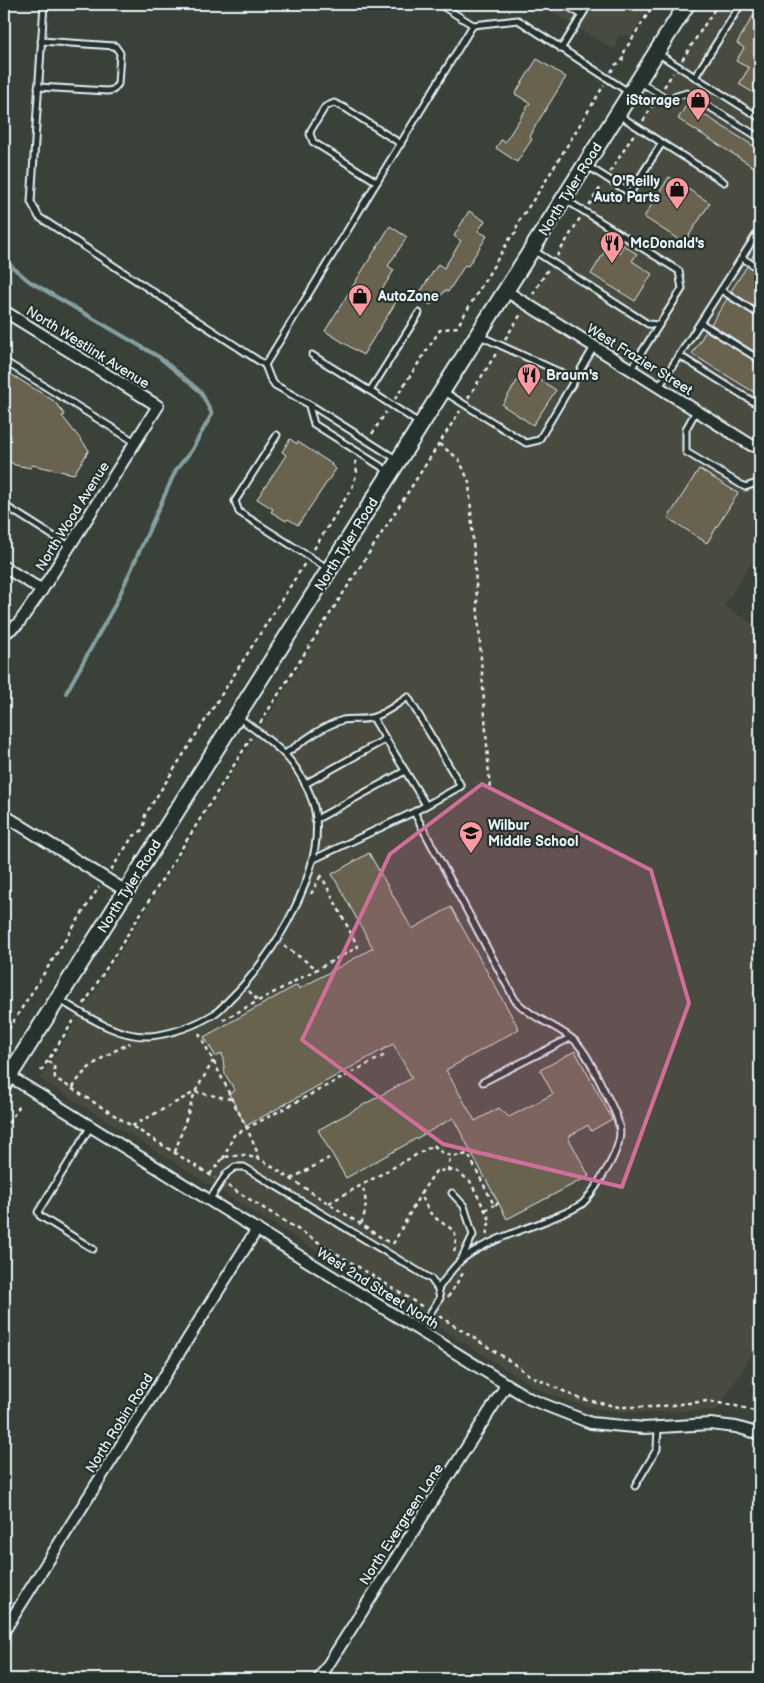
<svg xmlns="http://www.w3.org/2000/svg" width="764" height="1683" viewBox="0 0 764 1683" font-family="'Balsamiq Sans',sans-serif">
	<rect width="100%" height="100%" fill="#3a4138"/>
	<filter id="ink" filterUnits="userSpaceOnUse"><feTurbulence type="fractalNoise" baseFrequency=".02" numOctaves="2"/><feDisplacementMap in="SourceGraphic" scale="10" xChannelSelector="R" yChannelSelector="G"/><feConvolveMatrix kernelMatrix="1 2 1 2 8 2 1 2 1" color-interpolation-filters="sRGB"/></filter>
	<g filter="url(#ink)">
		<g fill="#484b3f">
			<polygon points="539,4 651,4 631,36 619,35 616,41 616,49 611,48"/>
			<polygon points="716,4 760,4 760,549 724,606 760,628 760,1342 717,1410 641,1413 602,1410 567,1401 541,1391 40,1079"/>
		</g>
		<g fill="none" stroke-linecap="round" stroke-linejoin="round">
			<polyline stroke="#86a0a2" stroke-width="4" points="4,260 29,281 159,357 201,392 212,414 191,451 176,470 116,603 66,693"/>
		</g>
		<g fill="#676250" stroke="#e8f1f8">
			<polygon points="753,16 760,21 760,97 739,84 749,68 736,61 744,48 737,43"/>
			<polygon points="537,59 566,77 536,125 530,137 532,139 517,162 496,148 501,140 505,142 530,103 515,94"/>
			<polygon points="687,104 760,150 760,171 678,119"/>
			<polygon points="669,177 710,203 684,243 644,217"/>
			<polygon points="469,211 485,221 478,231 487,236 468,266 465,265 448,292 445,290 441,296 438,294 431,305 417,297 438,264 444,268 461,241 454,236"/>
			<polygon points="390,226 407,237 388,266 394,270 380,293 396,302 363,355 325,331"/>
			<polygon points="760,244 760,264 751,259"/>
			<polygon points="623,245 637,254 632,261 652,274 635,301 591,274 608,246 619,253"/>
			<polygon points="747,266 760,273 760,310 731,291"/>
			<polygon points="727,299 760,319 760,355 711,324"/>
			<polygon points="706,331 760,364 760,389 757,394 692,354"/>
			<polygon points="4,370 54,401 65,415 62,416 89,450 74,474 32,465 31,468 15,465 4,458"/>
			<polygon points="524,370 556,390 533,425 502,405"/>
			<polygon points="290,439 297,444 298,442 332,464 331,465 336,469 298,525 288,519 286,521 271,512 273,509 257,499 286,455 282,452"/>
			<polygon points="699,469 738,493 707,543 668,518"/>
			<polygon points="369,853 412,929 451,907 519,1029 446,1070 475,1121 499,1108 509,1117 553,1094 540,1070 575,1051 612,1119 591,1131 588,1125 568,1137 589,1176 507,1219 453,1118 346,1178 318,1130 412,1078 393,1044 246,1126 229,1094 235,1090 225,1074 222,1053 216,1057 204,1037 297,985 299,989 373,948 332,874"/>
		</g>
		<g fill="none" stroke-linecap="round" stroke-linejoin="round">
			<g stroke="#e8f1f8" stroke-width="9">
				<g id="lane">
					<polyline points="44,4 31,202 39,217 265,365 473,25 439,4"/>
					<polyline points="564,4 582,15"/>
					<polyline points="473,25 518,20 630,93"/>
					<polyline points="561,49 589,4"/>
					<polyline points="659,54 695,77 741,4"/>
					<polyline points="695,77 760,118"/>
					<polyline points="640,82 667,99 687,93 760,138"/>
					<polyline points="38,87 107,91 113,90 118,84 120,53 115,46 41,41"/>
					<polyline points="662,143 724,182"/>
					<polyline points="586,165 630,193 662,143 619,115"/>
					<polyline points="377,182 313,142 310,134 311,130 325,107 334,103 345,108 401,144"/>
					<polyline points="566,200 679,271 682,289 631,369"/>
					<polyline points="533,250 648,324 658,325"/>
					<polyline points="742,258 760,269"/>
					<polyline points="721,290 760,315"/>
					<polyline points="419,313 370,391 419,423"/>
					<polyline points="701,323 760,360"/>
					<polyline points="480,336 575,379"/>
					<polyline points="312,355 370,391"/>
					<polyline points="680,356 760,406"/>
					<polyline points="4,361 135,442"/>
					<polyline points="265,365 270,378 275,385 317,409 396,459"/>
					<polyline points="659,387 760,229"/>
					<polyline points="443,391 526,443 539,440 594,347"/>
					<polyline points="309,406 314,424 388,471"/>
					<polyline points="696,411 686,429 686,452 745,487 760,482"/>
					<polyline points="277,435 235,501 239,512 327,568"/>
					<polyline points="4,505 69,546"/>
					<polyline points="373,718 426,805"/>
					<path d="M 285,754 C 302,742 322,726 343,720 C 353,718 364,721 374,717 C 386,713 397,704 408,697 L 461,786 L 414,812"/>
					<polyline points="305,784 386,739"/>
					<polyline points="315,820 405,771"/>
					<path d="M 312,860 L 414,812 L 515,1000 C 532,1019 557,1025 575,1041 C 589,1055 598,1079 607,1096 C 623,1127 625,1136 608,1167 C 600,1179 593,1194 582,1204 C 572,1211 559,1215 548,1220 C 522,1230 487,1241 465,1257 C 454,1265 446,1278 438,1289"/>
					<path d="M 60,1000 C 87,1016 118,1038 150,1036 C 172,1034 196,1025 214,1014 C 220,1010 226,1003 231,998 C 273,958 331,864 313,803 C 299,759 273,743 238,717"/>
					<polyline points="483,1082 570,1038"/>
					<polyline points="91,1126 38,1212 40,1216 93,1249"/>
					<polyline points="452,1193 464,1206 473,1235 461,1260"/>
					<polyline points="210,1199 227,1173 235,1167 244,1167 431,1279 438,1289 440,1298 419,1330"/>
					<polyline points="635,1486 657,1449 658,1428"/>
				</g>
			</g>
			<g stroke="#e8f1f8" stroke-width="14">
				<g id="street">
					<polyline points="506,291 751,445 760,448"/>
					<polyline points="4,311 158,406 42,590 18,624 4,634"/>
					<polyline points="4,567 42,590"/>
					<polyline points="4,815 126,891"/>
					<polyline points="9,1076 530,1399 591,1423 644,1428 710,1424 736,1427 760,1434"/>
					<polyline points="4,1631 257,1229"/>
					<polyline points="319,1679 507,1384"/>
				</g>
			</g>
			<g stroke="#e8f1f8" stroke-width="19">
				<polyline id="secondary" points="4,1084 687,4"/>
			</g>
			<g stroke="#e8f1f8" stroke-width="2.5" stroke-dasharray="4 4" stroke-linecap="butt">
				<polyline points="682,60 718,4"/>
				<polyline points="611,72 615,65 622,61 625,50 654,4"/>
				<polyline points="664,87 673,73"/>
				<polyline points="643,121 656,100"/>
				<polyline points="610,172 634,134"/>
				<polyline points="589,205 602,185"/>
				<polyline points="557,256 580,218"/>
				<polyline points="533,294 548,269"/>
				<polyline points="505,339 521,314"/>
				<polyline points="468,398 497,352"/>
				<polyline points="395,399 440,330 457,327 512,235 517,232 517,224 542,187 604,85"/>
				<polyline points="372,434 386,412"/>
				<polyline points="439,444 459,459 469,482 490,790"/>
				<polyline points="314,549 352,488 357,472 355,460"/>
				<polyline points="260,723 460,411"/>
				<path d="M 111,870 L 133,836 C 144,832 145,825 145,815 L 305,563"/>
				<polyline points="311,894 321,875"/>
				<polyline points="284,946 317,969"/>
				<polyline points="249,991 258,1001"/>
				<polyline points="84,1004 251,738"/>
				<polyline points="223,1020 358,947 321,875"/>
				<polyline points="199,1033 227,1088 229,1094 246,1126 258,1154 257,1159 245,1155 224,1157 210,1174"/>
				<polyline points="4,1036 99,887"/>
				<polyline points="48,1061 54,1066 55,1078 215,1178"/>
				<polyline points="41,1071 76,1017"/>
				<path d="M 73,1088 C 84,1066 108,1054 130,1043"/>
				<polyline points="132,1126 195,1092 231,1099"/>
				<polyline points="4,1130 20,1105"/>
				<polyline points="175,1152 195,1092 213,1061"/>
				<polyline points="257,1157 388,1242"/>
				<polyline points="223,1159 234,1135 387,1054"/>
				<polyline points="448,1171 450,1157"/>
				<polyline points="291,1179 329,1158"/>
				<polyline points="228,1186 423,1307"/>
				<path d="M 329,1203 L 434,1145 C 443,1157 454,1157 468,1154 L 494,1205 L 499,1203"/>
				<polyline points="485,1210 494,1205"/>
				<path d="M 361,1224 C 367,1208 367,1202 362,1185"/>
				<polyline points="393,1244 421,1193"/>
				<path d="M 454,1252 C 461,1226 447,1229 432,1215 C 427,1209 424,1201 421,1193 L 436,1171 L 455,1170 L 470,1181 L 490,1220 L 486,1235"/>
				<polyline points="448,1297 465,1270"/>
				<polyline points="439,1316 510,1361 529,1375 578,1398 619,1407 655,1407 707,1401 741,1407 760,1413"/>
			</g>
			<use href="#lane" stroke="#26332d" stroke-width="5"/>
			<use href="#street" stroke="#26332d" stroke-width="10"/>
			<use href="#secondary" stroke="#26332d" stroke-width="15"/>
		</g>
	</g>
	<path fill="#d16f9a" fill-opacity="0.2" stroke="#d16f9a" stroke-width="4" stroke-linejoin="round" d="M 482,784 L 651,870 L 689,1003 L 622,1187 L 443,1144 L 302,1040 L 390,854 Z"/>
	<defs>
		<g id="shop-pin" transform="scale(1.25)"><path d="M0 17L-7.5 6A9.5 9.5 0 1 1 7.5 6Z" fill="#ff9aa2" stroke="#26332d"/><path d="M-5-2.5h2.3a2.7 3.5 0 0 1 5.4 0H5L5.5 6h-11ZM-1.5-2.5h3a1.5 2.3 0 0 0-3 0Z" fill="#111"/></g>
		<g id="restaurant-pin" transform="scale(1.25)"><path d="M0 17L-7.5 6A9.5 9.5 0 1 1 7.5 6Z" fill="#ff9aa2" stroke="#26332d"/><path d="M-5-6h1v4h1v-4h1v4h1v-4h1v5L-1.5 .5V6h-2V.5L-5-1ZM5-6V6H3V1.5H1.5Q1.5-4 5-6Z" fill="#111"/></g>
		<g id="school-pin" transform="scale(1.25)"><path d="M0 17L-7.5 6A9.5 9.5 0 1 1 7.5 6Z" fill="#ff9aa2" stroke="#26332d"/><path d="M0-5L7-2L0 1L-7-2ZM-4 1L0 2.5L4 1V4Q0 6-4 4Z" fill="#111"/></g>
	</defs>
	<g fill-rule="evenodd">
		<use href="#shop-pin" x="698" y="100"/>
		<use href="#shop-pin" x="677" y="189"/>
		<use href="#restaurant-pin" x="612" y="243"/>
		<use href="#shop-pin" x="360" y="296"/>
		<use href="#restaurant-pin" x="529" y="375"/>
		<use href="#school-pin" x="471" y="833"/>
	</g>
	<g text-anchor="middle" stroke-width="4.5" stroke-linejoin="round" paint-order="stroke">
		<g font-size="14" font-weight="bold" fill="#e8f1f8" stroke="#26332d" text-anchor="start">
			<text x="680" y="105" text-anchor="end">iStorage</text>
			<text x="660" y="186" text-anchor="end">O'Reilly<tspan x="660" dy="16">Auto Parts</tspan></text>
			<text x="630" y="248">McDonald's</text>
			<text x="378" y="301">AutoZone</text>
			<text x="546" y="380">Braum's</text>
			<text x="488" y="830">Wilbur<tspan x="488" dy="16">Middle School</tspan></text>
		</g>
		<g font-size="14" fill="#e8f1f8" stroke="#26332d">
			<text transform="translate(570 189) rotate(-58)" y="5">North Tyler Road</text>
			<text transform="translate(88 347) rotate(32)" y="5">North Westlink Avenue</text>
			<text transform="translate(640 359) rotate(32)" y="5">West Frazier Street</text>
			<text transform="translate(72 516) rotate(-58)" y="5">North Wood Avenue</text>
			<text transform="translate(346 544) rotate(-58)" y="5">North Tyler Road</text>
			<text transform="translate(129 886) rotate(-58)" y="5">North Tyler Road</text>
			<text transform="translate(378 1288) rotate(32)" y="5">West 2nd Street North</text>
			<text transform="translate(119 1423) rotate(-58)" y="5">North Robin Road</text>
			<text transform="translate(401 1524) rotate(-57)" y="5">North Evergreen Lane</text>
		</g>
	</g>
	<rect width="764" height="1683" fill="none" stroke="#26332d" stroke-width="20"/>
	<rect x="10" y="10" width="744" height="1663" fill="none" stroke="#e8f1f8" stroke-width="2" filter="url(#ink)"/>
</svg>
